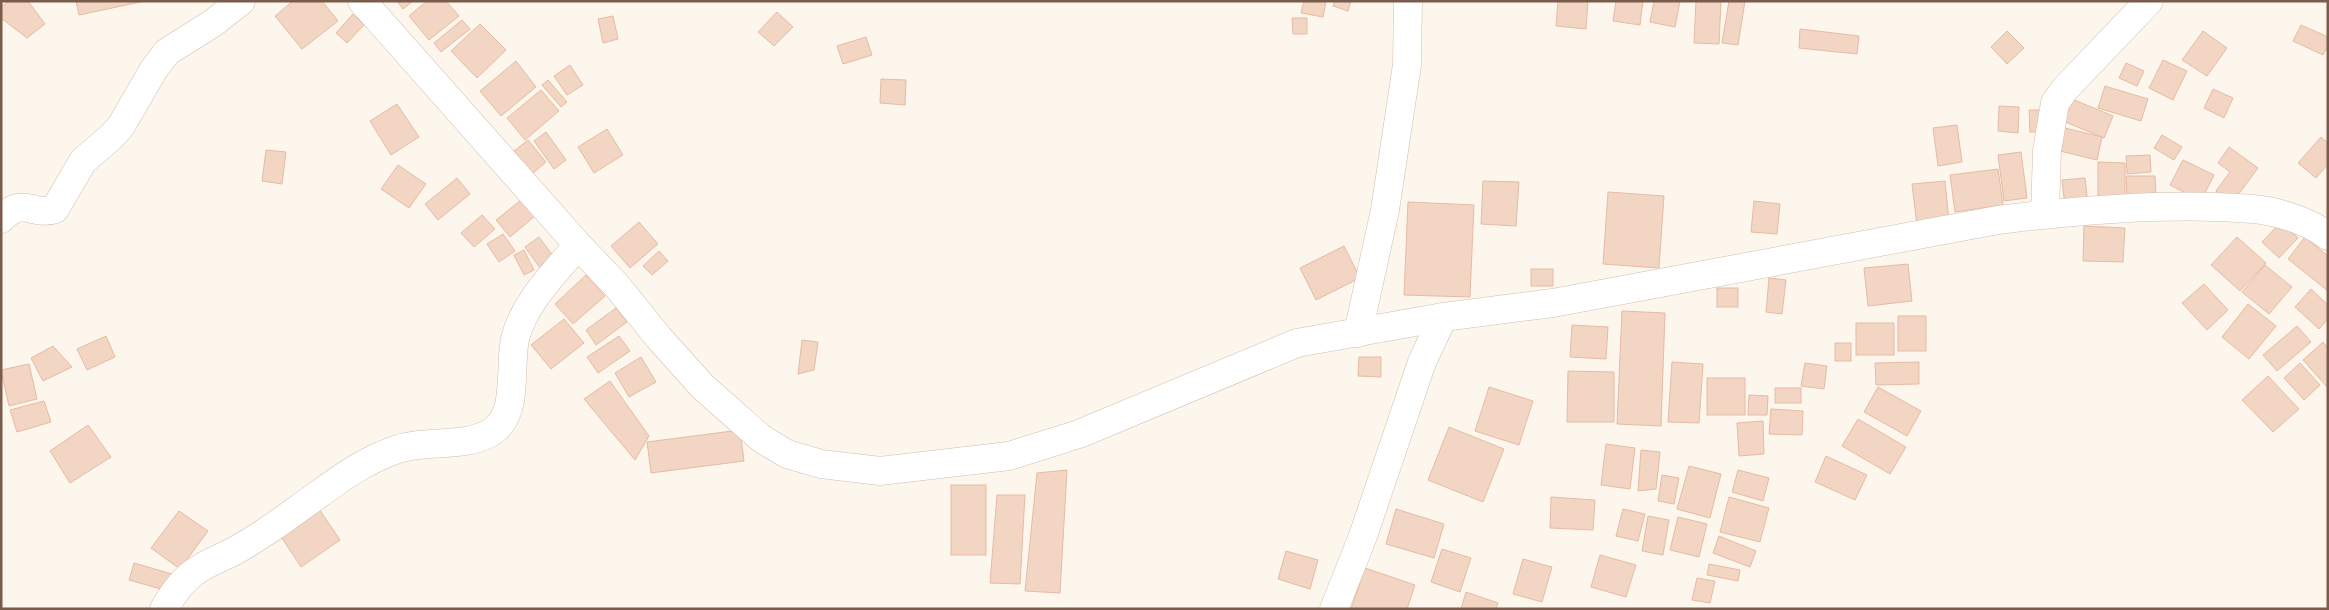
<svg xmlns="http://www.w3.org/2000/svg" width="2329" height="610" viewBox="0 0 2329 610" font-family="'Fira Sans',sans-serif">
	<rect width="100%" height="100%" fill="#fdf6ec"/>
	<g fill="#f3d5c3" stroke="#e6bba3">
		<polygon points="9,1 28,1 45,24 27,38 1,18 1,7"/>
		<polygon points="76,1 145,1 79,15"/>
		<polygon points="293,1 322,1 338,21 302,49 275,16"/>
		<polygon points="397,1 413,1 403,9"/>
		<polygon points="427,1 446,1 459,16 429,40 409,16"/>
		<polygon points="1304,1 1326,1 1323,17 1301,13"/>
		<polygon points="1335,1 1351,1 1348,11 1333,6"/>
		<polygon points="1558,1 1588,1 1586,29 1556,26"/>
		<polygon points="1616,1 1643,1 1640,25 1613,21"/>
		<polygon points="1654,1 1680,1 1675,27 1650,22"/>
		<polygon points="1696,1 1721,1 1719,44 1694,43"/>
		<polygon points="1729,1 1745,1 1738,45 1722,43"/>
		<polygon points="777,12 793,27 774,46 758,32"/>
		<polygon points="353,14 364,25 347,43 336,33"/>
		<polygon points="613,16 618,39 603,43 598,19"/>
		<polygon points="1292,18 1307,18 1307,34 1293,34"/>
		<polygon points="462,20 470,29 441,52 434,43"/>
		<polygon points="480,24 506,50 477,78 451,51"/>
		<polygon points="2301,25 2328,37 2328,45 2323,55 2293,41"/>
		<polygon points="1800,29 1859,36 1857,54 1799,48"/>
		<polygon points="2007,31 2024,48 2007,64 1991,47"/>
		<polygon points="2203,31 2227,48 2207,76 2182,60"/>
		<polygon points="866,37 872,55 843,64 837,46"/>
		<polygon points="2163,60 2187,71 2173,100 2149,88"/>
		<polygon points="516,61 536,87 501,116 480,91"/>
		<polygon points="2126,63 2144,71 2137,86 2119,78"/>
		<polygon points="570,65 583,85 567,95 554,76"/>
		<polygon points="881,79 906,80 905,105 880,103"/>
		<polygon points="548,80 567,102 561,107 542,85"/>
		<polygon points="2105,86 2148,99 2141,121 2098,108"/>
		<polygon points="2213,89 2233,98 2224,118 2204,108"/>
		<polygon points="541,90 559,111 525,140 507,118"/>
		<polygon points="2072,99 2113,116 2104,138 2063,121"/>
		<polygon points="397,104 419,137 391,155 370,121"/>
		<polygon points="1999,106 2019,107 2018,133 1998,131"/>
		<polygon points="2029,110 2046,110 2046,132 2030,132"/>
		<polygon points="1957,125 1962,162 1938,166 1933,128"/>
		<polygon points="2061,127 2102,137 2097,160 2056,150"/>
		<polygon points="607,129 623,155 594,173 578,147"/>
		<polygon points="546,132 566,160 554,169 534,141"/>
		<polygon points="2162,135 2182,147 2174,160 2154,148"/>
		<polygon points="2321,137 2328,143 2328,164 2316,178 2298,163"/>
		<polygon points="528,140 546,162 532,174 514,151"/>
		<polygon points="2229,147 2258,168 2232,203 2216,191 2230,172 2218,163"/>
		<polygon points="266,150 286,152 282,184 262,181"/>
		<polygon points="2021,152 2027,198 2004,201 1998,155"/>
		<polygon points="2150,155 2151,172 2127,174 2126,156"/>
		<polygon points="2183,160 2214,175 2201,201 2170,185"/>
		<polygon points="2098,162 2125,163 2125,197 2098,197"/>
		<polygon points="398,165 426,184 409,208 381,189"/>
		<polygon points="1998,169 2003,205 1955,212 1950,175"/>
		<polygon points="2126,176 2155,176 2156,196 2127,197"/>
		<polygon points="457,178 470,194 438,220 425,204"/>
		<polygon points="2085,178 2088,204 2065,206 2062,180"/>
		<polygon points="1483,181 1519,182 1516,226 1481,224"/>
		<polygon points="1945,181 1949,222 1917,226 1912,184"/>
		<polygon points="1608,192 1664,196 1659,268 1603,264"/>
		<polygon points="521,200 535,216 510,237 496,220"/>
		<polygon points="1754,201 1780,204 1777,234 1751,232"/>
		<polygon points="1408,202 1474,205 1470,297 1404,295"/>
		<polygon points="482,215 495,229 474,247 461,233"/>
		<polygon points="639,222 658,244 630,268 611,246"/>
		<polygon points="2281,222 2298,238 2279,258 2262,242"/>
		<polygon points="2084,226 2125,228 2123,262 2083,261"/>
		<polygon points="503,234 515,251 499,262 487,244"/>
		<polygon points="539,237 554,257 540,268 525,247"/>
		<polygon points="2237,237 2266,263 2240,291 2211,265"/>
		<polygon points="2305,237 2328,256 2328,291 2288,259"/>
		<polygon points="1344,246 1360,278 1316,300 1300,268"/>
		<polygon points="524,250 534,270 524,275 514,255"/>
		<polygon points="659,251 668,261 652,275 643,266"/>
		<polygon points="1908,264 1912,301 1868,306 1864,268"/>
		<polygon points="2265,265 2292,287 2269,314 2242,292"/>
		<rect x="1531" y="269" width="22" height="17"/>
		<polygon points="586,275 605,296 573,324 555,304"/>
		<polygon points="1769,278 1786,280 1782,314 1766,312"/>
		<polygon points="2204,284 2228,310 2207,330 2182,303"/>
		<rect x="1717" y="288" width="21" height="19"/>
		<polygon points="2311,289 2328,305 2328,319 2319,329 2295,307"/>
		<polygon points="2248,304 2276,326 2249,359 2222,337"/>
		<polygon points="616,308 627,322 596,345 586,330"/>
		<polygon points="1622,311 1665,313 1661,426 1617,424"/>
		<rect x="1898" y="316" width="28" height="35"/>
		<polygon points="564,319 584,343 551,369 531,345"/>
		<rect x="1856" y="323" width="38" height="32"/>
		<polygon points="1572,325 1608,327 1606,359 1570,357"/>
		<polygon points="2297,326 2311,342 2277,371 2263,355"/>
		<polygon points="106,336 115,357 87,370 77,349"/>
		<polygon points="619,336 630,351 598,373 587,357"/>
		<polygon points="802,340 818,342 814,370 798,374"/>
		<polygon points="2323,342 2328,348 2328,388 2303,360"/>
		<rect x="1835" y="343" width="16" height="18"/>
		<polygon points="53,346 72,367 43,381 31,358"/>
		<polygon points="641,357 656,382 629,397 615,373"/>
		<polygon points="1359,357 1381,357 1381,377 1358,376"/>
		<polygon points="1672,362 1703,364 1699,423 1668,422"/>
		<polygon points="1919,362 1919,384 1876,385 1875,363"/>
		<polygon points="1805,363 1827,366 1824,389 1801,386"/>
		<polygon points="2300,363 2320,385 2304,400 2284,378"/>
		<polygon points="29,364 37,399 9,406 1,370"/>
		<polygon points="1568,371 1614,372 1614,422 1567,422"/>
		<polygon points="2268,376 2299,409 2273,432 2242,400"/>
		<rect x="1707" y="378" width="38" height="37"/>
		<polygon points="610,381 649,436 635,460 584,399"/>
		<polygon points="1489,387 1533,401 1519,445 1475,431"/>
		<polygon points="1878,387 1921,411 1907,436 1864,412"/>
		<rect x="1775" y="388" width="26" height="15"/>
		<polygon points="1749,395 1768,396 1767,415 1748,415"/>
		<polygon points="44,401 51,422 17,432 10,410"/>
		<polygon points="1771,409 1803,411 1802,435 1769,434"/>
		<polygon points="1858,419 1906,447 1890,474 1842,446"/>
		<polygon points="1763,421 1764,454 1739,456 1737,423"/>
		<polygon points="88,425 111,457 70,483 50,451"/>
		<polygon points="1449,427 1504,449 1483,502 1428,480"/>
		<polygon points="740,430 744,461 651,473 647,442"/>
		<polygon points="1606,444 1635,448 1630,489 1601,485"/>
		<polygon points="1641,450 1660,452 1656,489 1638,491"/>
		<polygon points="1826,456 1867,475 1855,500 1815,482"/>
		<polygon points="1689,466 1721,474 1710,518 1677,509"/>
		<polygon points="1067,470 1060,593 1025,591 1037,473"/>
		<polygon points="1738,470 1769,478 1763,501 1732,492"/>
		<polygon points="1662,475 1679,478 1674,504 1658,501"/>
		<rect x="951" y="485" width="35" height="70"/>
		<polygon points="997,495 1025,495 1020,584 990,583"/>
		<polygon points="1551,497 1595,500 1593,530 1550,528"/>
		<polygon points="1729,497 1769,508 1760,542 1720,532"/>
		<polygon points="315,503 340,540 301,567 276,529"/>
		<polygon points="1396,509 1444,524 1434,558 1386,544"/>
		<polygon points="1623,509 1645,514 1638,541 1616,536"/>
		<polygon points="179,511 208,531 180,569 151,548"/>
		<polygon points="1648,516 1669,520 1663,555 1642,551"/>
		<polygon points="1678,517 1707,524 1699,557 1670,550"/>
		<polygon points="1719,536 1756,551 1750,567 1713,553"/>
		<polygon points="1442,549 1471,558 1460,592 1431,582"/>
		<polygon points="1286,551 1318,560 1310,589 1278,579"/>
		<polygon points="1600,555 1636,565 1626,597 1591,587"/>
		<polygon points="1523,559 1552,567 1542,602 1513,594"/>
		<polygon points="134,563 172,574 168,591 129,580"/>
		<polygon points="1709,564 1740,570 1738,581 1707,575"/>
		<polygon points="1365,568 1415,585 1407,609 1351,609"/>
		<polygon points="1697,578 1715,581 1710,603 1692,600"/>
		<polygon points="1466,592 1498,603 1496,609 1461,609"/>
	</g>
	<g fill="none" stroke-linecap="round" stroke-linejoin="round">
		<g stroke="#d1beb0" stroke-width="29">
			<g id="street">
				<path d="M 362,1 L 578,245 L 617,286 L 659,338 L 703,387 L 762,439 L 787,454 L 821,464 L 880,471 L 1009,456 L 1079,434 L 1297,343 L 1443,317 L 1553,303 L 1998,220 C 2078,210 2173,202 2253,209 C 2277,211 2309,221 2328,236"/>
				<polyline points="2045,214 2047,151 2055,103 2064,90 2149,1"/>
				<path d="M 1,219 C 24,195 33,217 55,209 L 83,161 L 111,137 L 121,126 L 154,69 L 167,52 L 213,23 L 241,1"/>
				<polyline points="1358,333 1385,210 1407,65 1408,1"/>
				<path d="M 164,609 C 172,596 180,583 192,574 C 206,562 223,558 238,549 C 259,537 279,523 298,509 C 331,486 359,462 398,449 C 428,439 466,449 493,431 C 519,413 509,366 515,339 C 524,302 555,273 578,245"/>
				<polyline points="1334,609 1363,536 1422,362 1443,317"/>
			</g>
		</g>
		<use href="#street" stroke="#fff" stroke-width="28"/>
	</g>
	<rect width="2329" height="610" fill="none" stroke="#7a5c4d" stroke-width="5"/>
</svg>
